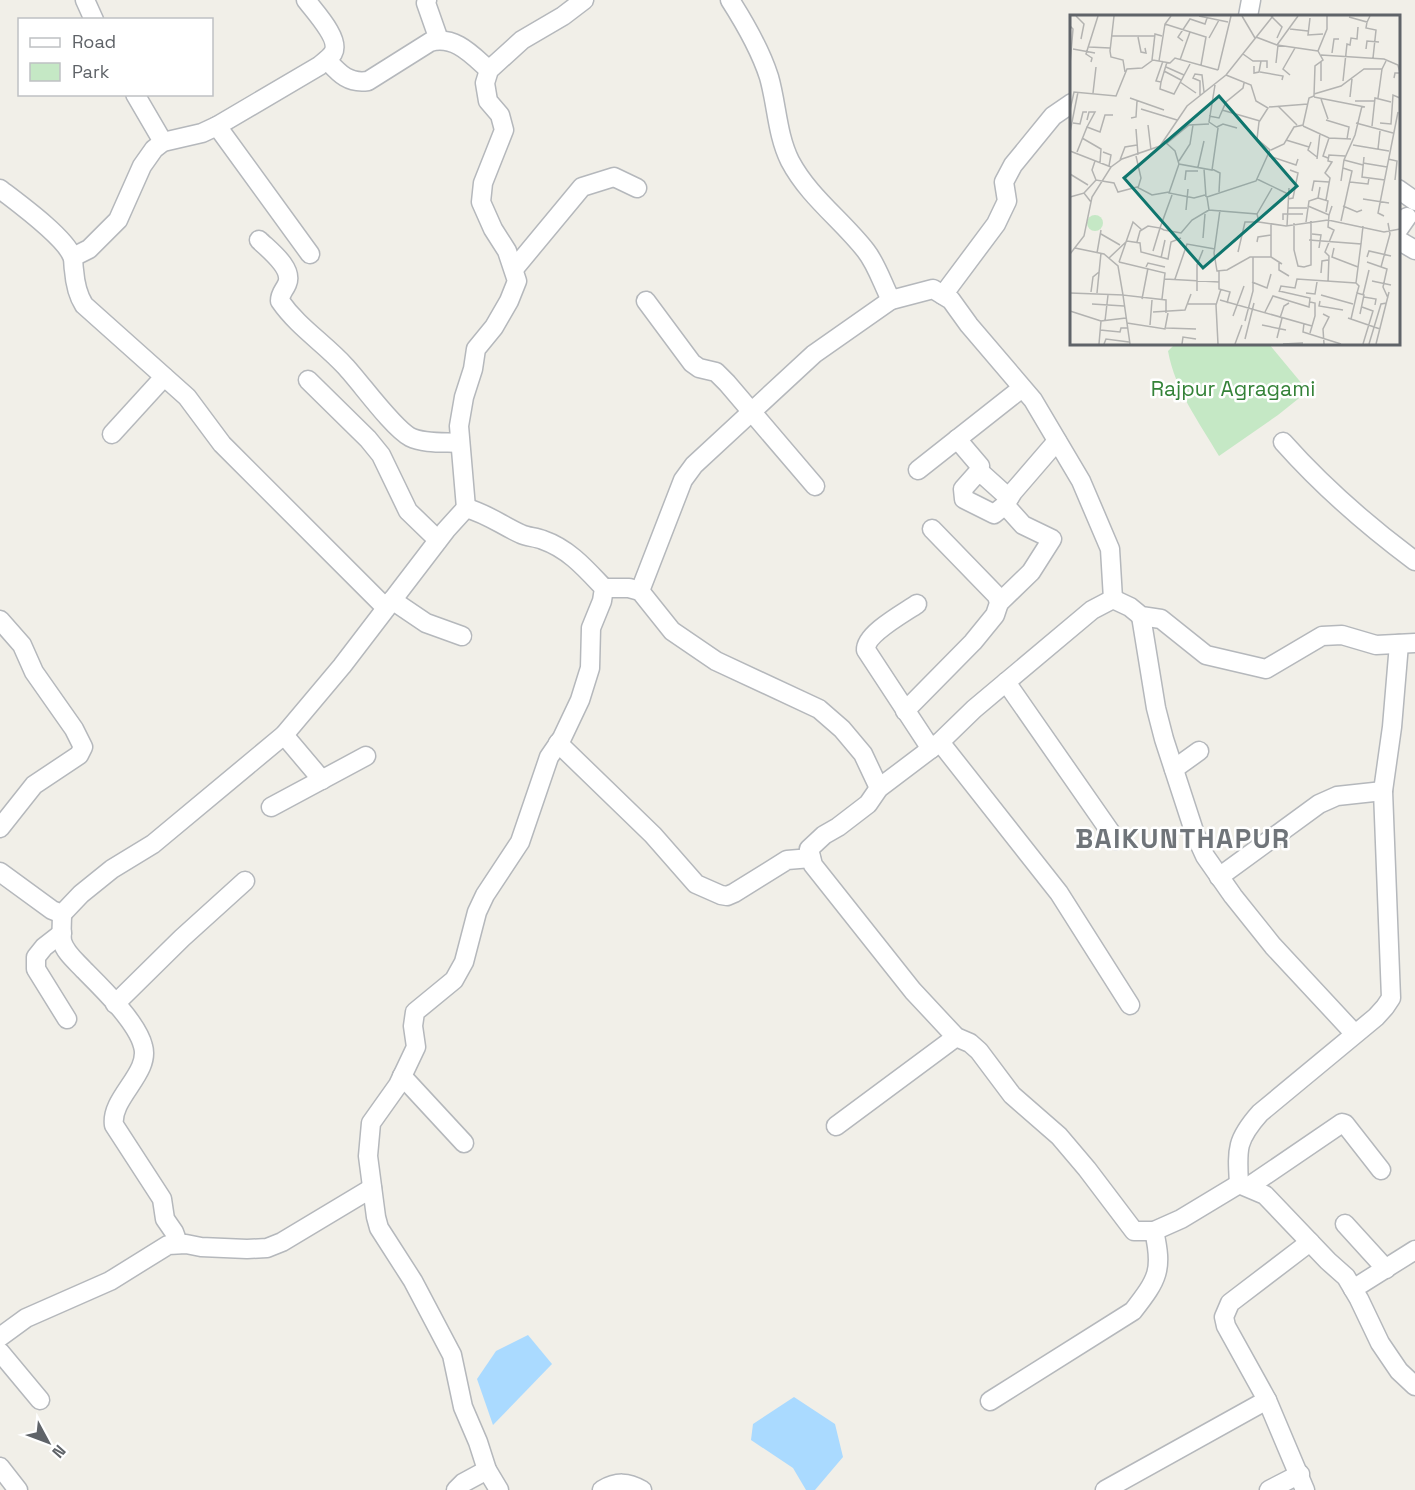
<svg xmlns="http://www.w3.org/2000/svg" width="1415" height="1490" viewBox="0 0 1415 1490" font-family="'Space Grotesk',sans-serif">
	<rect width="100%" height="100%" fill="#f1efe8"/>
	<path fill="#c5e8c5" d="M 1175,344 L 1269,344 L 1308,391 L 1278,415 L 1219,456 C 1199,422 1175,390 1168,351 Z"/>
	<g fill="#aadaff">
		<polygon points="528,1335 552,1364 493,1425 477,1379 496,1351"/>
		<polygon points="794,1397 835,1424 843,1457 815,1490 806,1490 793,1468 751,1440 753,1424"/>
	</g>
	<g fill="none" stroke-linecap="round" stroke-linejoin="round">
		<g stroke="#b5b8bc" stroke-width="21">
			<g id="minor">
				<polyline points="85,0 94,20"/>
				<polyline points="427,0 426,3 439,40"/>
				<path d="M 730,0 C 746,25 760,49 769,77 C 777,105 777,135 790,161 C 809,197 842,220 866,251 C 877,265 883,285 891,300"/>
				<polyline points="1248,16 1251,0"/>
				<path d="M 327,60 C 339,73 348,84 368,81 L 430,42 C 455,35 472,55 489,70"/>
				<polyline points="135,94 163,142"/>
				<polyline points="217,126 310,254"/>
				<path d="M 0,189 C 18,203 64,236 72,256 C 74,260 73,265 74,270 C 75,283 77,294 84,305 L 187,397 L 222,444 L 386,608"/>
				<polyline points="1398,189 1415,201"/>
				<polyline points="1398,230 1407,217"/>
				<path d="M 259,240 C 269,250 294,268 287,284 C 284,291 280,293 280,301 C 298,327 324,343 345,366 C 361,383 392,427 410,437 C 424,444 445,442 460,443"/>
				<polyline points="1398,240 1415,250"/>
				<path d="M 73,257 L 89,249 L 118,220 L 142,166 L 154,149 L 163,142 L 202,133 L 217,126 L 319,66 C 324,62 330,58 333,53 C 341,39 314,11 306,0"/>
				<polyline points="514,269 582,187 614,177 637,188"/>
				<polyline points="943,295 996,224 1007,201 1004,182 1013,165 1053,116 1072,103"/>
				<polyline points="646,301 692,363 699,368 716,372 727,383 815,486"/>
				<polyline points="308,380 368,439 381,455 408,511 438,540"/>
				<polyline points="112,434 164,377"/>
				<polyline points="957,439 980,466 979,471"/>
				<path d="M 1283,442 C 1323,487 1368,526 1415,561"/>
				<polyline points="918,470 1022,388"/>
				<polyline points="1005,505 994,514 964,499 963,489 979,471 1009,498"/>
				<polyline points="466,508 459,426 464,397 473,369 476,349 494,327 509,301 517,281 507,251 493,229 481,202 483,183 504,130 500,115 488,101 485,83 489,70 522,40 563,16 584,0"/>
				<polyline points="604,588 629,588 640,591 672,631 716,661 819,709 842,729 863,754 879,788"/>
				<polyline points="640,591 683,480 694,465 814,354 891,300 933,289 951,300 969,325 1033,400 1081,481 1110,549 1113,599"/>
				<polyline points="392,600 426,623 462,636"/>
				<polyline points="999,603 1031,572 1052,539 1023,525 1005,505 1013,492 1057,441"/>
				<path d="M 917,604 C 904,613 865,634 866,650 L 931,749"/>
				<polyline points="1141,616 1156,708 1164,739 1195,834 1205,856 1233,896 1273,946 1354,1033"/>
				<polyline points="0,620 22,645 34,672 74,729 83,747 79,755 34,785 0,828"/>
				<polyline points="1415,643 1376,645 1342,635 1322,636 1266,669 1206,655 1161,619 1141,616 1130,607 1113,599 1092,610 974,709 940,742 879,788 868,804 838,827 824,835 809,849 813,865 913,991 956,1037 970,1043 979,1051 1012,1095 1059,1136 1087,1169 1134,1231 1154,1231 1181,1219 1239,1184 1265,1195 1328,1261 1346,1277 1359,1299 1380,1343 1399,1371 1415,1386"/>
				<polyline points="1006,682 1116,840"/>
				<polyline points="905,711 973,642 995,615 999,603 997,596 932,529"/>
				<polyline points="284,735 322,780"/>
				<polyline points="940,742 1059,893 1130,1005"/>
				<polyline points="558,743 653,835 696,884 721,895 727,896 734,893 787,860 811,858"/>
				<polyline points="1174,769 1199,751"/>
				<polyline points="271,807 366,756"/>
				<path d="M 0,872 L 52,910 L 62,914 L 81,894 L 112,869 L 153,844 L 284,735 L 342,666 L 446,530 L 466,508 C 488,514 501,525 521,534 C 527,537 536,537 543,540 C 569,549 586,569 604,588 L 602,601 L 591,628 L 590,668 L 580,700 L 562,738 L 549,757 L 520,842 L 485,895 L 477,912 L 464,962 L 454,980 L 415,1012 L 413,1026 L 416,1047 L 398,1085 L 371,1123 L 368,1156 L 376,1217 L 379,1228 L 413,1281 L 452,1355 L 463,1407 L 478,1442 L 487,1470 L 499,1490"/>
				<polyline points="1219,877 1319,804 1337,796 1383,791"/>
				<path d="M 62,914 C 62,923 61,933 62,941 C 65,953 77,962 84,970 C 102,988 137,1022 143,1046 C 151,1073 110,1098 114,1125 L 162,1199 L 165,1219 L 174,1232 L 178,1243"/>
				<polyline points="62,933 44,947 36,957 36,969 67,1019"/>
				<polyline points="115,1004 182,938 245,881"/>
				<polyline points="402,1076 464,1143"/>
				<polyline points="836,1126 956,1037"/>
				<path d="M 1239,1184 C 1237,1149 1236,1140 1260,1113 L 1376,1017 L 1385,1007 L 1391,998 L 1383,791 L 1392,727 L 1399,644"/>
				<polyline points="1248,1187 1342,1123 1345,1124 1381,1170"/>
				<polyline points="1345,1224 1386,1269"/>
				<polyline points="1353,1289 1415,1250"/>
				<polyline points="0,1337 26,1318 110,1281 168,1245 186,1244 201,1247 247,1249 267,1248 282,1242 372,1188"/>
				<polyline points="0,1352 40,1400"/>
				<path d="M 990,1401 L 1133,1311 C 1158,1279 1163,1270 1154,1231"/>
				<polyline points="0,1467 18,1490"/>
				<polyline points="456,1490 463,1483 487,1470"/>
				<path d="M 602,1490 C 617,1481 628,1482 642,1490"/>
				<polyline points="1105,1490 1267,1400"/>
				<polyline points="1269,1490 1300,1474"/>
				<polyline points="1305,1490 1267,1400 1226,1326 1224,1317 1230,1303 1310,1242"/>
			</g>
		</g>
		<use href="#minor" stroke="#fff" stroke-width="18"/>
	</g>
	<g text-anchor="middle" stroke-width="5" stroke-linejoin="round" paint-order="stroke">
		<g font-size="21" fill="#348238" stroke="#fff">
			<text x="1233" y="396">Rajpur Agragami</text>
		</g>
		<g font-size="27" font-weight="bold" letter-spacing="1.5" fill="#70757a" stroke="#fff">
			<text x="1183" y="848">BAIKUNTHAPUR</text>
		</g>
	</g>
	<g transform="translate(1070 15)">
		<rect width="330" height="330" fill="#f1efe8"/>
		<path d="M17 208a8 8 0 1 1 16 0a8 8 0 1 1-16 0Z" fill="#c5e8c5"/>
		<path fill="none" stroke="#b3b3b1" stroke-width="1.5" d="M 6,1 L 14,9 L 11,24M 44,1 L 40,36 L 41,42 L 53,45 L 55,57M 129,1 L 158,7M 172,1 L 185,23M 201,1 L 212,12 L 207,23M 279,2 L 297,7 L 300,1M 240,3 L 238,20 L 253,19M 297,7 L 296,13 L 306,15 L 303,43M 95,9 L 136,22 L 131,50M 0,11 L 3,14 L 0,49M 220,14 L 238,16M 41,21 L 85,21M 68,22 L 71,37 L 76,38 L 75,33M 186,22 L 207,30 L 248,36M 139,23 L 149,5M 113,26 L 108,22 L 120,4 L 135,9 L 137,3M 207,30 L 228,1M 19,32 L 40,33M 3,34 L 25,38M 296,34 L 297,26 L 309,27M 262,38 L 264,24 L 269,24M 173,39 L 183,46 L 197,46 L 197,53M 251,40 L 314,44 L 328,50 L 330,58 L 325,58 L 324,63M 82,45 L 85,19 L 92,21M 110,45 L 120,17M 89,46 L 95,9 L 101,1M 93,46 L 86,66 L 91,67 L 90,74 L 104,79 L 120,49M 21,47 L 22,43 L 16,39 L 28,1M 251,47 L 251,66M 206,48 L 208,30M 184,51 L 184,58 L 189,57 L 191,46M 96,52 L 114,60M 148,55 L 161,1M 94,56 L 111,65M 190,57 L 213,61 L 212,65M 156,60 L 181,70 L 186,86 L 198,93 L 189,107 L 187,124 L 200,135 L 186,166 L 137,182 L 139,195 L 187,199 L 189,207 L 216,211 L 258,205 L 314,217 L 330,214M 220,60 L 213,54 L 225,33M 273,66 L 277,29 L 280,30 L 281,23 L 287,24 L 288,12M 91,67 L 97,47M 110,67 L 126,78M 23,78 L 26,52M 244,79 L 271,71 L 294,54 L 312,54 L 316,46M 130,80 L 130,66 L 123,63 L 125,59 L 132,60 L 134,77M 244,82 L 295,92M 280,82 L 282,64M 60,83 L 94,95M 308,83 L 312,54M 251,84 L 258,104M 285,86 L 305,86M 208,91 L 227,110M 199,92 L 238,89M 71,94 L 107,105M 0,95 L 4,77 L 46,81 L 57,54 L 72,53 L 83,45 L 100,48 L 105,43 L 148,55M 152,95 L 190,106M 139,101 L 149,103 L 156,87 L 173,73 L 174,68M 61,103 L 66,102 L 67,86M 17,105 L 19,97 L 25,97 L 17,112M 256,105 L 279,112 L 277,124M 3,108 L 10,109 L 13,97 L 17,97M 286,108 L 323,118M 310,108 L 321,109 L 323,80 L 330,83M 78,110 L 81,135M 233,111 L 259,123 L 281,124M 302,111 L 305,83 L 321,87M 147,112 L 153,109 L 167,113M 66,114 L 68,140M 0,117 L 8,77M 12,123 L 31,134 L 30,148M 216,125 L 239,132M 94,126 L 105,136 L 109,149 L 142,155 L 148,113 L 139,107 L 145,70M 241,127 L 238,135 L 247,142M 96,129 L 119,110 L 139,109M 283,130 L 319,136M 308,134 L 310,116M 201,135 L 214,129 L 224,112 L 233,110 L 239,83 L 244,81 L 245,51 L 253,45 L 248,36 L 257,14 L 257,1M 0,136 L 41,152M 7,137 L 17,112 L 30,117 L 35,100 L 43,100M 33,137 L 41,140 L 39,151M 66,141 L 71,163 L 68,173M 199,141 L 226,150 L 228,144M 294,142 L 292,162 L 315,165M 258,143 L 253,141 L 259,123M 247,144 L 250,118M 318,144 L 327,146 L 325,165M 50,145 L 55,132 L 67,130M 274,145 L 293,150M 25,146 L 22,155 L 26,165M 109,146 L 120,129 L 123,110M 293,148 L 317,152M 109,149 L 99,178 L 124,183 L 135,180M 128,152 L 134,126M 134,154 L 136,182M 142,154 L 150,158 L 149,177M 0,159 L 18,170M 187,164 L 218,179M 115,165 L 116,156 L 128,156M 271,166 L 274,145 L 285,120 L 292,91M 280,167 L 298,169 L 299,163M 250,172 L 248,183 L 258,186 L 256,197M 242,176 L 244,166 L 259,167M 14,178 L 26,165 L 44,168 L 48,177 L 67,172 L 82,180 L 99,177M 102,180 L 90,213 L 94,215 L 111,218 L 122,205 L 139,195M 0,182 L 14,178 L 21,187M 218,184 L 223,183 L 228,158 L 220,155M 293,184 L 319,188M 256,185 L 260,163 L 255,158 L 262,147 L 258,146 L 259,140 L 275,141M 238,191 L 259,200 L 262,191M 273,191 L 287,197 L 292,195M 218,193 L 237,193M 116,195 L 118,174M 150,195 L 144,238 L 147,256 L 157,255 L 180,242 L 201,242M 187,199 L 202,173M 314,201 L 308,198 L 328,97M 213,205 L 213,199 L 233,199M 271,206 L 282,156 L 273,153M 236,207 L 239,186 L 248,183M 224,208 L 224,235 L 228,251 L 234,252 L 241,250 L 241,206M 201,209 L 201,242 L 212,249M 217,211 L 219,173M 31,219 L 50,230M 242,219 L 251,220 L 249,233M 133,223 L 135,199M 239,225 L 291,229 L 286,268M 67,227 L 70,216 L 78,211 L 90,213 L 83,236M 187,227 L 188,222 L 201,220M 291,229 L 293,211M 264,233 L 262,242 L 288,252M 168,237 L 175,207 L 189,207M 27,238 L 31,215M 0,239 L 14,221 L 22,182 L 41,152 L 52,144 L 90,131 L 117,91 L 156,60 L 203,1M 297,242 L 299,236 L 321,241M 39,243 L 57,226 L 70,228 L 71,237 L 98,244 L 101,227 L 111,223M 91,243 L 95,225M 49,247 L 95,258 L 92,284M 49,247 L 63,207 L 72,215M 297,247 L 317,254 L 313,272 L 318,283M 209,248 L 209,255 L 219,261M 76,252 L 78,248 L 95,252M 311,252 L 320,219 L 318,208M 149,256 L 149,274 L 160,277 L 157,288M 251,258 L 252,246 L 258,245M 95,264 L 149,267M 105,264 L 117,229 L 145,234M 302,266 L 321,270M 182,267 L 197,273 L 201,259M 258,267 L 259,241 L 255,237 L 264,215 L 258,212 L 259,200M 127,276 L 127,250 L 133,235M 21,277 L 23,262 L 29,257M 209,277 L 211,271 L 225,273 L 227,264 L 286,268 L 289,271 L 287,278 L 294,280 L 290,299M 0,278 L 53,280 L 48,251 L 34,239 L 5,233M 27,278 L 31,238M 236,278 L 245,279 L 247,267M 251,280 L 283,289M 293,280 L 299,255M 294,282 L 306,284 L 305,290M 72,284 L 78,253M 150,285 L 242,311M 250,286 L 249,291 L 273,295M 22,289 L 54,291M 118,289 L 147,289M 292,292 L 303,296 L 293,329M 0,296 L 31,306M 83,297 L 115,295 L 121,279M 195,297 L 203,281 L 239,292 L 240,283 L 209,276M 253,299 L 259,302 L 253,314 L 254,329M 163,301 L 174,271M 210,303 L 214,291 L 219,288M 278,303 L 310,314M 281,304 L 287,278M 35,306 L 38,280M 175,306 L 183,276 L 183,242M 57,308 L 95,314 L 98,298M 234,308 L 233,317 L 271,329M 80,310 L 82,285M 192,310 L 216,315M 96,313 L 126,314M 30,315 L 50,317 L 51,313 L 57,313M 240,318 L 245,301 L 245,288 L 240,287M 207,323 L 212,303M 175,324 L 184,288M 29,329 L 31,306 L 56,303M 34,329 L 36,324 L 59,327M 60,329 L 53,280 L 96,285 L 96,298M 112,329 L 113,322 L 126,324M 148,329 L 146,290 L 151,274M 165,329 L 172,310M 213,329 L 233,328M 299,329 L 311,289 L 317,288M 306,329 L 319,277"/>
		<path fill="#0f766e" fill-opacity="0.15" stroke="#0f766e" stroke-width="3" d="M 149,81 L 227,171 L 133,253 L 54,163 Z"/>
		<rect width="330" height="330" fill="none" stroke="#5f6368" stroke-width="3"/>
	</g>
	<rect x="18" y="18" width="195" height="78" fill="#ffffff" stroke="#bfc1c3" stroke-width="1.5"/>
	<rect x="30" y="38" width="30" height="9" fill="#ffffff" stroke="#bfc1c3" stroke-width="1.5"/>
	<text x="72" y="48" font-size="18" fill="#5f6368">Road</text>
	<rect x="30" y="63" width="30" height="18" fill="#c5e8c5" stroke="#bfc1c3" stroke-width="1.5"/>
	<text x="72" y="78" font-size="18" fill="#5f6368">Park</text>
	<g transform="translate(48 1442) rotate(131)" stroke="#ffffff" stroke-width="4.5" paint-order="stroke">
	<path d="M0-4.5L10 22L0 15L-10 22Z" fill="#5f6368"/>
	<text y="-9" font-size="16" font-weight="bold" text-anchor="middle" fill="#5f6368">N</text>
	</g>
</svg>
